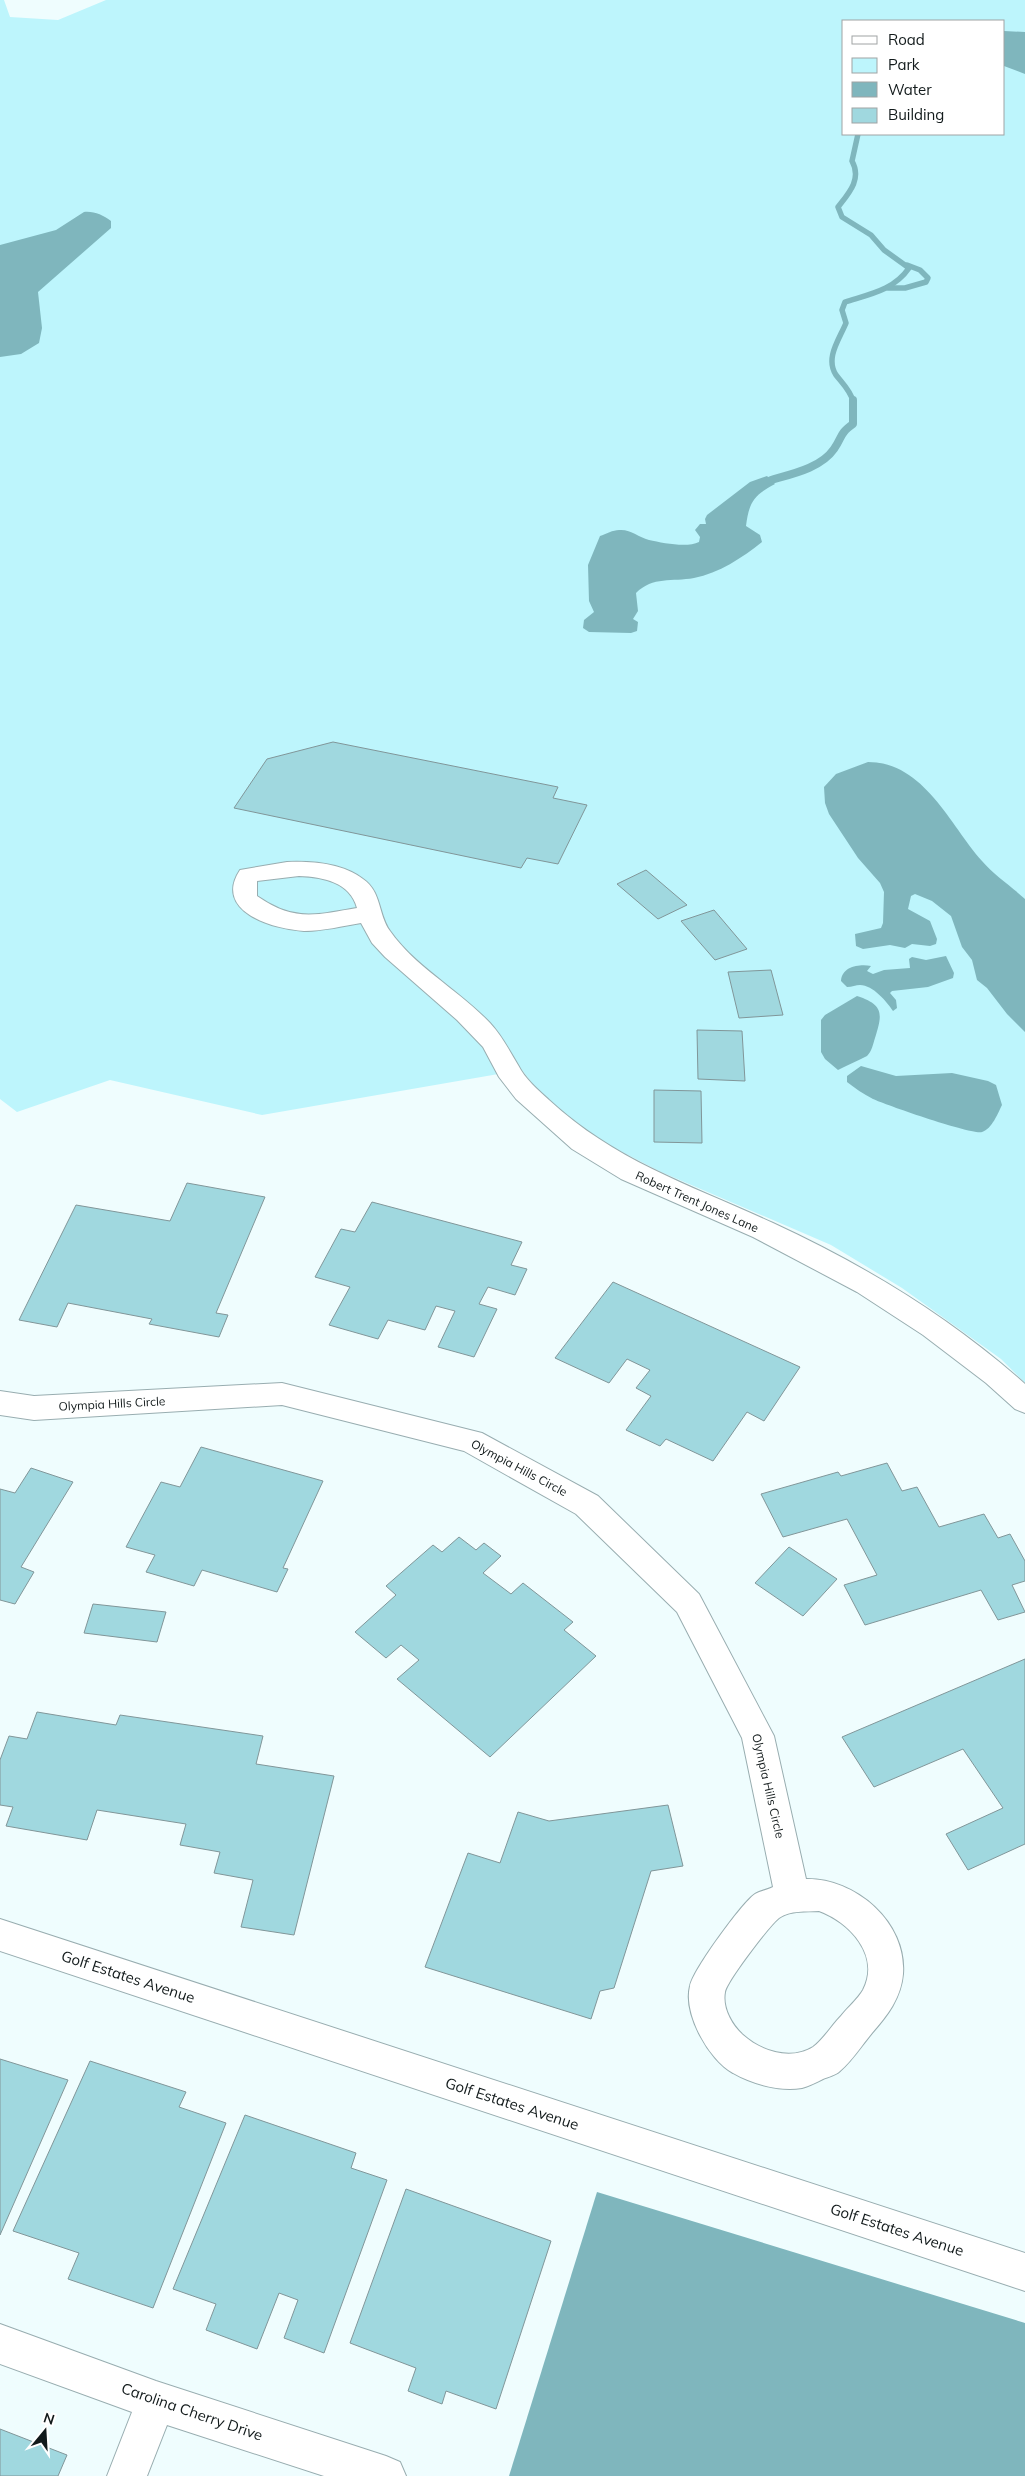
<svg xmlns="http://www.w3.org/2000/svg" width="1025" height="2476" viewBox="0 0 1025 2476" font-family="Mulish,sans-serif">
	<rect width="100%" height="100%" fill="#effdfe"/>
	<path fill="#bdf5fc" fill-rule="evenodd" d="M 0,0 L 4,0 L 10,17 L 58,20 L 106,0 L 1025,0 L 1025,1383 L 1001,1359 L 902,1288 L 831,1245 L 661,1172 L 589,1135 L 541,1095 L 522,1070 L 262,1115 L 110,1080 L 17,1112 L 0,1099 ZM 844,21 L 1004,21 L 1004,134 L 844,134 Z"/>
	<g fill="#7fb6bd">
		<polygon points="1004,31 1025,32 1025,74 1004,66"/>
		<path d="M 84,212 C 94,211 103,215 111,221 L 111,228 L 38,292 L 42,328 L 39,343 L 21,354 L 0,357 L 0,245 L 56,230 Z"/>
		<path d="M 767,476 L 775,484 C 754,495 749,502 746,526 L 760,535 L 762,542 C 742,558 719,573 694,578 C 672,582 653,576 636,593 L 638,611 L 633,619 L 638,622 L 637,631 L 631,633 L 589,632 L 583,628 L 584,620 L 594,612 L 589,601 L 588,565 L 600,536 C 606,534 613,530 619,530 C 631,529 638,537 649,540 C 663,543 687,548 699,542 L 700,537 L 695,530 L 700,524 L 706,524 L 705,519 L 707,515 L 750,482 Z"/>
		<path d="M 868,762 C 924,762 950,825 982,861 C 994,875 1011,886 1025,899 L 1025,1032 L 1007,1014 L 987,988 L 977,980 L 972,960 L 962,947 L 951,916 L 932,901 L 915,894 L 911,896 L 908,909 L 930,921 L 937,939 L 936,944 L 930,946 L 912,944 L 905,948 L 890,945 L 863,949 L 856,946 L 855,934 L 881,928 L 883,923 L 884,892 L 880,883 L 858,858 L 829,814 L 825,803 L 824,787 L 836,774 Z"/>
		<path d="M 946,956 L 954,973 L 953,978 L 928,987 L 892,991 L 890,993 L 896,1000 L 897,1008 L 893,1011 C 887,1002 873,985 860,985 C 856,985 852,987 847,987 L 841,981 C 842,966 860,964 871,966 L 867,971 L 873,974 L 884,970 L 910,968 L 909,959 L 912,957 L 926,960 Z"/>
		<path d="M 857,996 C 885,1005 882,1015 875,1038 C 873,1044 872,1051 867,1056 C 858,1061 847,1065 838,1070 L 825,1059 L 821,1052 L 821,1020 L 825,1015 Z"/>
		<path d="M 861,1066 L 896,1076 L 952,1073 L 988,1081 L 996,1085 L 1002,1105 C 998,1113 992,1129 982,1132 C 972,1135 886,1105 873,1099 C 863,1094 855,1088 847,1082 L 847,1076 Z"/>
		<polygon points="597,2192 1025,2323 1025,2476 509,2476"/>
	</g>
	<g fill="none" stroke-linecap="round" stroke-linejoin="round">
		<g stroke="#7fb6bd" stroke-width="5.5">
			<polyline points="888,288 905,288 926,282 928,278 920,270 907,265"/>
			<path d="M 853,401 C 850,390 843,384 836,375 C 825,358 839,340 846,323 L 842,310 L 845,302 C 870,294 894,290 909,268 L 884,250 L 871,235 L 842,217 L 838,207 C 849,193 862,179 852,161 L 858,134"/>
		</g>
		<path stroke="#7fb6bd" stroke-width="8" d="M 771,480 C 792,474 821,468 834,449 C 843,436 839,434 853,424 L 853,400"/>
	</g>
	<g fill="#a0d8df" stroke="#819699">
		<polygon points="333,742 558,787 553,798 587,805 558,864 527,858 521,868 234,808 267,759"/>
		<polygon points="646,870 687,905 658,919 617,884"/>
		<polygon points="714,910 747,949 715,960 681,921"/>
		<polygon points="771,970 783,1015 739,1018 728,972"/>
		<polygon points="697,1030 742,1031 745,1081 698,1079"/>
		<polygon points="654,1090 701,1091 702,1143 654,1142"/>
		<polygon points="187,1183 265,1197 216,1313 228,1315 219,1337 149,1324 152,1319 68,1303 57,1327 19,1320 76,1205 170,1221"/>
		<polygon points="372,1202 522,1242 511,1265 527,1269 515,1295 488,1287 479,1304 497,1309 474,1357 438,1347 455,1311 436,1306 425,1330 388,1320 378,1339 329,1325 350,1287 315,1277 341,1229 355,1232"/>
		<polygon points="613,1282 800,1367 764,1421 747,1412 713,1461 666,1439 660,1446 626,1430 651,1396 636,1388 650,1370 627,1359 609,1383 555,1358"/>
		<polygon points="201,1447 323,1481 283,1568 288,1569 277,1592 202,1570 194,1586 146,1572 155,1555 126,1547 161,1482 180,1487"/>
		<polygon points="887,1463 902,1491 917,1487 939,1527 984,1514 998,1538 1010,1534 1025,1561 1025,1581 1012,1585 1025,1612 998,1620 981,1590 865,1625 844,1585 877,1575 847,1519 783,1537 761,1494 838,1472 841,1476"/>
		<polygon points="31,1468 73,1482 21,1567 34,1572 15,1604 0,1600 0,1489 15,1493"/>
		<polygon points="459,1537 476,1550 484,1543 501,1556 483,1573 511,1594 523,1583 573,1622 564,1630 596,1656 490,1757 397,1679 419,1660 401,1645 386,1658 355,1632 396,1595 386,1586 433,1545 442,1552"/>
		<polygon points="789,1547 837,1579 803,1616 755,1583"/>
		<polygon points="93,1604 166,1612 157,1642 84,1633"/>
		<polygon points="1025,1659 1025,1844 968,1870 946,1834 1003,1808 963,1749 874,1787 842,1737"/>
		<polygon points="37,1712 116,1725 120,1715 263,1736 256,1764 334,1776 294,1935 241,1927 253,1880 214,1873 220,1852 180,1845 186,1824 97,1810 87,1840 6,1826 13,1807 0,1805 0,1760 9,1736 27,1739"/>
		<polygon points="668,1805 683,1866 651,1871 614,1988 600,1991 591,2019 425,1967 468,1853 500,1863 518,1812 549,1821"/>
		<polygon points="0,2059 68,2080 0,2235"/>
		<polygon points="90,2061 186,2092 179,2107 226,2123 153,2308 68,2279 79,2253 13,2231"/>
		<polygon points="245,2115 356,2153 351,2168 387,2180 324,2353 284,2338 298,2300 279,2293 257,2349 206,2330 216,2304 173,2289"/>
		<polygon points="406,2189 551,2241 496,2409 446,2391 442,2404 408,2391 416,2368 350,2343"/>
		<polygon points="0,2429 67,2455 58,2476 0,2476"/>
	</g>
	<g fill="none" stroke-linecap="round" stroke-linejoin="round">
		<g stroke="#98adb0" stroke-width="2">
			<g id="street">
				<path d="M 287,862 C 312,861 342,863 363,879 C 382,892 378,915 390,931 C 416,968 459,990 490,1023 C 502,1036 509,1050 518,1065 C 525,1079 538,1090 549,1100 C 616,1162 693,1186 773,1223 C 864,1265 950,1317 1025,1384 L 1025,1413 L 1015,1409 L 986,1383 L 923,1335 L 857,1292 L 753,1237 L 621,1179 L 572,1149 L 516,1099 L 499,1077 L 483,1047 L 457,1020 L 385,957 L 372,943 L 361,923 C 343,926 323,931 304,931 C 272,929 213,911 240,870 ZM 299,876 C 323,877 350,882 357,908 C 315,915 294,922 257,896 L 257,881 Z"/>
				<path d="M 282,1383 L 482,1433 L 598,1496 L 699,1594 L 774,1736 L 806,1879 C 855,1878 907,1922 903,1974 C 901,1998 887,2016 872,2033 C 862,2045 852,2061 840,2071 C 836,2075 828,2077 823,2079 C 817,2082 809,2086 802,2088 C 780,2092 752,2084 733,2073 C 709,2060 683,2014 690,1986 C 693,1970 742,1903 755,1894 C 760,1891 767,1890 773,1887 L 742,1738 L 677,1612 L 576,1514 L 464,1451 L 282,1405 L 34,1420 L 0,1415 L 0,1391 L 34,1396 ZM 819,1911 C 849,1922 881,1955 863,1990 C 858,1999 847,2008 841,2016 C 832,2025 823,2040 813,2047 C 790,2061 761,2051 743,2035 C 732,2025 722,2008 725,1992 C 727,1981 769,1926 779,1918 C 790,1910 806,1912 819,1911 Z"/>
				<polygon points="0,1919 1025,2253 1025,2291 0,1951"/>
				<polygon points="0,2324 156,2381 386,2456 400,2462 406,2476 324,2476 167,2425 147,2476 107,2476 132,2412 0,2364"/>
			</g>
		</g>
		<use href="#street" fill="#fff" fill-rule="evenodd"/>
	</g>
	<g text-anchor="middle" stroke-width="4" stroke-linejoin="round" paint-order="stroke">
		<g font-size="12" fill="#121a1b" stroke="#fff">
			<text transform="translate(697 1202) rotate(24)" y="4">Robert Trent Jones Lane</text>
			<text transform="translate(112 1404) rotate(-3)" y="4">Olympia Hills Circle</text>
			<text transform="translate(519 1468) rotate(28)" y="4">Olympia Hills Circle</text>
			<text transform="translate(768 1786) rotate(77)" y="4">Olympia Hills Circle</text>
		</g>
		<g font-size="15" fill="#121a1b" stroke="#fff">
			<text transform="translate(128 1977) rotate(18)" y="5">Golf Estates Avenue</text>
			<text transform="translate(512 2104) rotate(18)" y="5">Golf Estates Avenue</text>
			<text transform="translate(897 2230) rotate(18)" y="5">Golf Estates Avenue</text>
			<text transform="translate(192 2412) rotate(19)" y="5">Carolina Cherry Drive</text>
		</g>
	</g>
	<rect x="842" y="20" width="162" height="115" fill="#ffffff" stroke="#a0a3a4"/>
	<rect x="852" y="36" width="25" height="8" fill="#ffffff" stroke="#a0a3a4"/>
	<text x="888" y="45" font-size="15" fill="#121a1b">Road</text>
	<rect x="852" y="58" width="25" height="15" fill="#bdf5fc" stroke="#a0a3a4"/>
	<text x="888" y="70" font-size="15" fill="#121a1b">Park</text>
	<rect x="852" y="82" width="25" height="15" fill="#7fb6bd" stroke="#a0a3a4"/>
	<text x="888" y="95" font-size="15" fill="#121a1b">Water</text>
	<rect x="852" y="108" width="25" height="15" fill="#a0d8df" stroke="#a0a3a4"/>
	<text x="888" y="120" font-size="15" fill="#121a1b">Building</text>
	<g transform="translate(45 2431) rotate(18)" stroke="#ffffff" stroke-width="4" paint-order="stroke">
	<path d="M0-4L9 19L0 12L-9 19Z" fill="#121a1b"/>
	<text y="-8" font-size="14" font-weight="bold" text-anchor="middle" fill="#121a1b">N</text>
	</g>
</svg>
